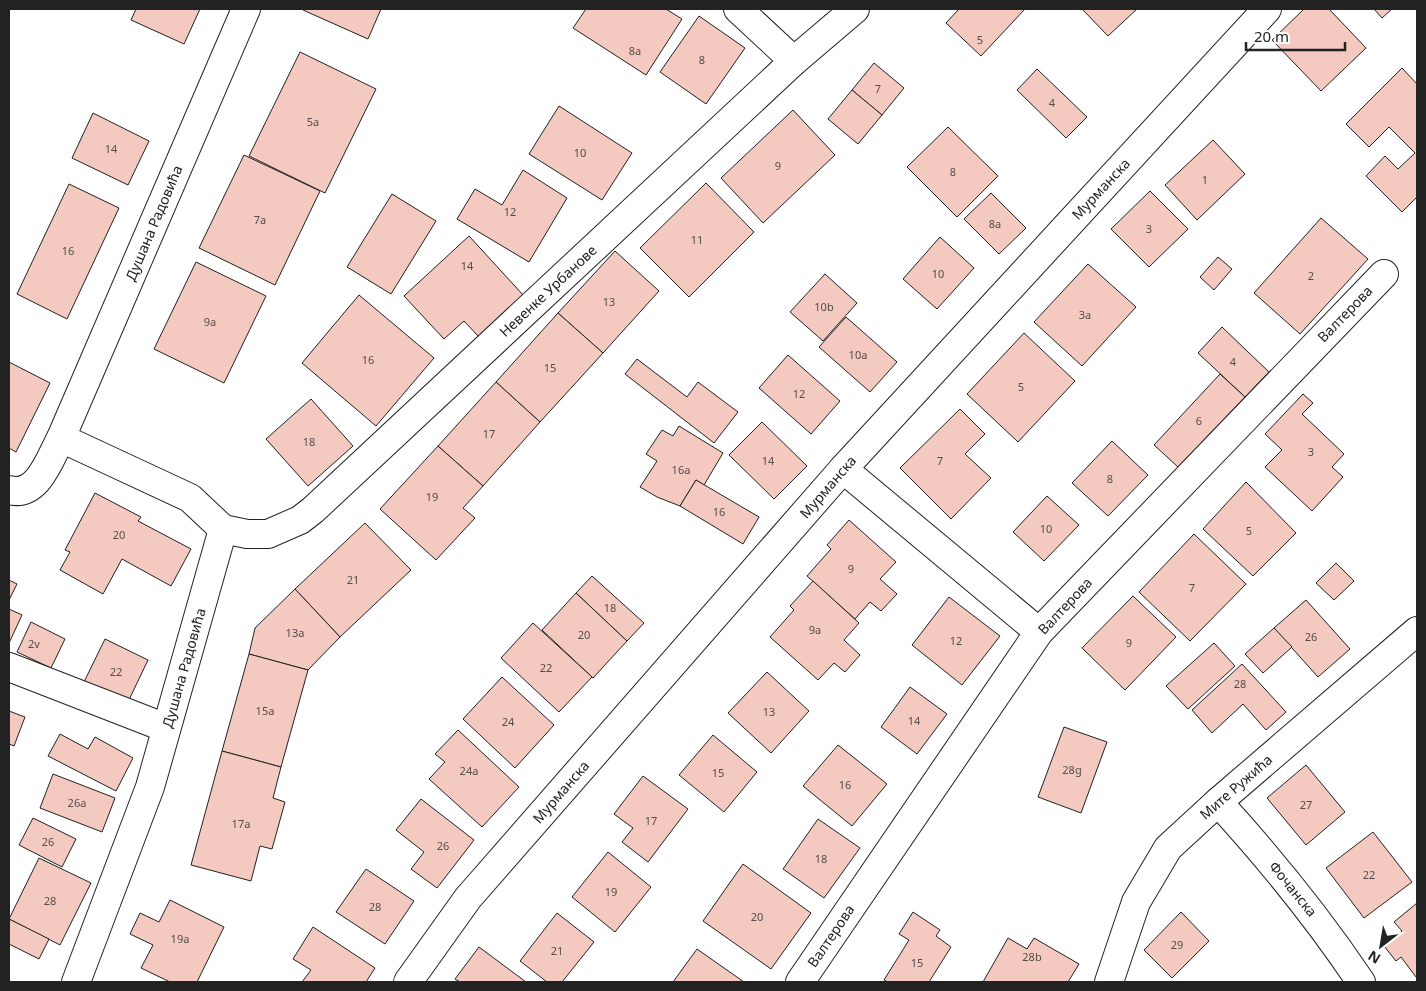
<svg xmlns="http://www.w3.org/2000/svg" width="1426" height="991" viewBox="0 0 1426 991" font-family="'Noto Sans',sans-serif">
	<rect width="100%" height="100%" fill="#fff"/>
	<g fill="#f3c9c0" stroke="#222">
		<polygon points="136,9 200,9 184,44 131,20"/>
		<polygon points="304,9 381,9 368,39 303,10"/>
		<polygon points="586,9 666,9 682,19 646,75 573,28"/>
		<polygon points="959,9 1025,9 981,56 946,23"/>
		<polygon points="1085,9 1137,9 1108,36 1083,10"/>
		<polygon points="1304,9 1329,9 1366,48 1321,91 1272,40"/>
		<polygon points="1374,9 1392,9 1382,18"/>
		<polygon points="699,16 745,48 706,104 660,72"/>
		<polygon points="300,52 376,89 325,193 249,156"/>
		<polygon points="874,63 904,88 882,115 852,90"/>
		<polygon points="1402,68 1417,84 1417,197 1402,212 1366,176 1385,156 1398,169 1415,153 1389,127 1369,147 1346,124"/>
		<polygon points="1037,69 1087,117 1066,138 1017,90"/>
		<polygon points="852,90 882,115 858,144 828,119"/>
		<polygon points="559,106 632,153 602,200 529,154"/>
		<polygon points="793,110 835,155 763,223 721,178"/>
		<polygon points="93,113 149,141 128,185 72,158"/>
		<polygon points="948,127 998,176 957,217 907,167"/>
		<polygon points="1213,140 1245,174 1197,220 1165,185"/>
		<polygon points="244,155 320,191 275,285 199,248"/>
		<polygon points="523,170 567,198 529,262 457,219 475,189 502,205"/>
		<polygon points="706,183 754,232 689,297 640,248"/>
		<polygon points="69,184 119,208 67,319 17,294"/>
		<polygon points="1150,191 1188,229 1149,267 1111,229"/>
		<polygon points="991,193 1026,228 999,254 964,219"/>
		<polygon points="392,194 436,221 391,294 347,267"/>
		<polygon points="1321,218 1368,259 1300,334 1254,293"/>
		<polygon points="469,236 524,296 479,337 464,321 444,339 404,296"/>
		<polygon points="940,237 974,268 937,309 903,279"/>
		<polygon points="615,251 659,291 603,353 558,313"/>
		<polygon points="1218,257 1232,269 1214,290 1200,277"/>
		<polygon points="196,262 266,296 224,383 154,349"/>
		<polygon points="1088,264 1136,307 1082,366 1034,322"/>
		<polygon points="825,274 857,303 823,341 790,312"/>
		<polygon points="359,295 434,358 376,426 302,363"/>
		<polygon points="558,313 603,353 540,422 496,382"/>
		<polygon points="846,317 897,362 870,392 819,347"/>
		<polygon points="1222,327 1269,372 1245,397 1198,353"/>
		<polygon points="1024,333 1075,381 1018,442 967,394"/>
		<polygon points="788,355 840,401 811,434 759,388"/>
		<polygon points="637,359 687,397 698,382 738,412 714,443 625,374"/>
		<polygon points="9,362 50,383 16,452 9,448"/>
		<polygon points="1220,374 1245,397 1178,467 1154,445"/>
		<polygon points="496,382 540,422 483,486 438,446"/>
		<polygon points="1303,394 1313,403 1302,414 1344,454 1332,467 1343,477 1312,511 1265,467 1282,450 1265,434"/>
		<polygon points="311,399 353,446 308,486 266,439"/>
		<polygon points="960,409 985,434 965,454 991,478 951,519 900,468"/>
		<polygon points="762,422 807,466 774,499 729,455"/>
		<polygon points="679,426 723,453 704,485 696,480 680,506 657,497 640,487 657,461 646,454 662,430 673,436"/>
		<polygon points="1112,441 1148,475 1108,516 1072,483"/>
		<polygon points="438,446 483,486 463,508 475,518 436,560 380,509"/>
		<polygon points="696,480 759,517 743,544 680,506"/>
		<polygon points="1246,482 1296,533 1253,576 1203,529"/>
		<polygon points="95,493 141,517 138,521 191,549 171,586 122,559 103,594 60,570 70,552 65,550"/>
		<polygon points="1047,496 1079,525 1044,561 1013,532"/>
		<polygon points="849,520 896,562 880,579 897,594 881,611 870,602 855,619 807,576 831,549 827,545"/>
		<polygon points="365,523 411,570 340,637 295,589"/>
		<polygon points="1194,534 1246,584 1190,641 1139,592"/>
		<polygon points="1336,563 1354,581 1334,600 1316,583"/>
		<polygon points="592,576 644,623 627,641 576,593"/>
		<polygon points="9,580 17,584 9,600"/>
		<polygon points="813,581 859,623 844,640 860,655 845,672 834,663 818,680 770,637 794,610 790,606"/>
		<polygon points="295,589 340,637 308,670 249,654 255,628"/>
		<polygon points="576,593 627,641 593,678 542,630"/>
		<polygon points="1133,596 1176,637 1125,690 1082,648"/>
		<polygon points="949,597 1000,636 962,685 912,645"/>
		<polygon points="1306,600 1350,649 1318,677 1274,628"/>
		<polygon points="9,609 22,615 9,643"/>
		<polygon points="31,622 65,639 51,668 17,652"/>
		<polygon points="533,623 592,677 559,712 501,658"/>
		<polygon points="1274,628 1292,647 1263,673 1245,654"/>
		<polygon points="105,639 148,660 127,704 83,684"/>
		<polygon points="1214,643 1235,666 1188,709 1166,686"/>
		<polygon points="249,654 308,670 281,767 222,751"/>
		<polygon points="1242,664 1286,712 1266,730 1243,704 1212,733 1192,710"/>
		<polygon points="767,672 809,711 771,753 728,713"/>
		<polygon points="502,677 554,725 515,768 463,719"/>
		<polygon points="910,687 947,714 917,754 881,727"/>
		<polygon points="9,711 25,717 14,746 9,744"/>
		<polygon points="1064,727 1107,742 1081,813 1038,797"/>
		<polygon points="458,730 519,787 482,827 429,779 445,762 435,754"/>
		<polygon points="60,734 88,749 95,737 133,758 116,791 48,756"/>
		<polygon points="713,735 757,772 724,812 679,775"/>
		<polygon points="838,745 887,784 852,826 803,786"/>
		<polygon points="222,751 281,767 273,798 285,802 272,849 260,846 251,881 191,865"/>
		<polygon points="1306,765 1345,812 1306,845 1267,798"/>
		<polygon points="53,774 115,798 102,832 40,808"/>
		<polygon points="643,776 688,809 648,862 622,842 633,828 614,814"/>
		<polygon points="421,799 474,840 437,888 411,869 424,852 396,830"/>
		<polygon points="33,818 76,839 62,867 19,845"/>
		<polygon points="818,819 860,848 824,898 783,869"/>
		<polygon points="1373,832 1412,882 1364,918 1326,868"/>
		<polygon points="608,852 651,887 615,932 572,897"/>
		<polygon points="39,858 91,883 60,945 9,919"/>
		<polygon points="743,864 811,913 771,969 703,921"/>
		<polygon points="366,869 414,901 385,944 336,912"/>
		<polygon points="170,900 224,927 197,982 170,982 141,968 153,945 130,934 140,913 159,922"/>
		<polygon points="1417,903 1417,976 1416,977 1401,957 1396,961 1384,946 1402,931 1394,922"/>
		<polygon points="913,912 940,930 936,936 951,947 929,982 888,982 884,980 909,940 899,934"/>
		<polygon points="1181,912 1209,941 1172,978 1144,950"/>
		<polygon points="557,913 594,942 562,982 547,982 520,961"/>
		<polygon points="9,919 49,939 39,959 9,944"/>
		<polygon points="313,927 375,968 366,982 302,982 311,970 293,959"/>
		<polygon points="1008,938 1027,949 1034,938 1079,964 1068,982 983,982"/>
		<polygon points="479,947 526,982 460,982 455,979"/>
		<polygon points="697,949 744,982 673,982"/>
	</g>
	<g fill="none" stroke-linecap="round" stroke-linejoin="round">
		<g stroke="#222" stroke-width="30">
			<g id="minor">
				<polyline points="738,9 794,61"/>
				<polyline points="61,438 190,498 223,529 247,534 268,534 300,520 313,510 794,61 855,9"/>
				<polyline points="843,469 1039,632"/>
				<path d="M 9,490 C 38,498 50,458 61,438 L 246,9"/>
				<polyline points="9,667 166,728"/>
				<path d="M 1218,802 C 1272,861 1316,915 1361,982"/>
				<polyline points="76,982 150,787 223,529"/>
				<polyline points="408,982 468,898 843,469 1267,9"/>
				<polyline points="800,982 1039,632 1384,274"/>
				<polyline points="1109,982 1136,902 1168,848 1218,802 1417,631"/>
			</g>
		</g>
		<use href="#minor" stroke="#fff" stroke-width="28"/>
	</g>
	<g text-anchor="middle" stroke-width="4" stroke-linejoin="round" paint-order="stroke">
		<g font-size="11" fill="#564c4a">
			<text x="980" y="44">5</text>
			<text x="635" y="55">8a</text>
			<text x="702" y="64">8</text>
			<text x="878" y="93">7</text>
			<text x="1052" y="107">4</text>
			<text x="313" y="126">5a</text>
			<text x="111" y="153">14</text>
			<text x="580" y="157">10</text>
			<text x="778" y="170">9</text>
			<text x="953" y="176">8</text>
			<text x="1205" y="184">1</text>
			<text x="510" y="216">12</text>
			<text x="260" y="224">7a</text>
			<text x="995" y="228">8a</text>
			<text x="1149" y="233">3</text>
			<text x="697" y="244">11</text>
			<text x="68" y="255">16</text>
			<text x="467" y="270">14</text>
			<text x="938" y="278">10</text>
			<text x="1311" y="280">2</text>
			<text x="609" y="306">13</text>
			<text x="824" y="311">10b</text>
			<text x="1085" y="319">3a</text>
			<text x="210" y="326">9a</text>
			<text x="858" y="359">10a</text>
			<text x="368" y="364">16</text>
			<text x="1233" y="366">4</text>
			<text x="550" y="372">15</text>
			<text x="1021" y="391">5</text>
			<text x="799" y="398">12</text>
			<text x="1199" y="425">6</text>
			<text x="489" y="438">17</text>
			<text x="309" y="446">18</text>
			<text x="1311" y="456">3</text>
			<text x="768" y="465">14</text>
			<text x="940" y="465">7</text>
			<text x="681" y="474">16a</text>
			<text x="1110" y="483">8</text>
			<text x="432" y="501">19</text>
			<text x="719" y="516">16</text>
			<text x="1046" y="533">10</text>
			<text x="1249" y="535">5</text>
			<text x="119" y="539">20</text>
			<text x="851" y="573">9</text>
			<text x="353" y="584">21</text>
			<text x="1192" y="592">7</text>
			<text x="610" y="612">18</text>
			<text x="815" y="634">9a</text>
			<text x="295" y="637">13a</text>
			<text x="584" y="639">20</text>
			<text x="1311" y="641">26</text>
			<text x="956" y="645">12</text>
			<text x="1129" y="647">9</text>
			<text x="34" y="648">2v</text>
			<text x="546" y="672">22</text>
			<text x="116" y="676">22</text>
			<text x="1240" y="688">28</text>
			<text x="265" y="715">15a</text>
			<text x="769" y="716">13</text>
			<text x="914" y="725">14</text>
			<text x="508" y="726">24</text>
			<text x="1072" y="774">28g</text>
			<text x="469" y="775">24a</text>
			<text x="718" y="777">15</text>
			<text x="845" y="789">16</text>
			<text x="77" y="807">26a</text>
			<text x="1306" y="809">27</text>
			<text x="651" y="825">17</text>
			<text x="241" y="828">17a</text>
			<text x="48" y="846">26</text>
			<text x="443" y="850">26</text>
			<text x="821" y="863">18</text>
			<text x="1369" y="879">22</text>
			<text x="611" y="896">19</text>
			<text x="50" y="905">28</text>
			<text x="375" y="911">28</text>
			<text x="757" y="921">20</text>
			<text x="180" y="943">19a</text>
			<text x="1177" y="949">29</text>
			<text x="557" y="955">21</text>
			<text x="1032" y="961">28b</text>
			<text x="917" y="967">15</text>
		</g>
		<g font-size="14" fill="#222" stroke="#fff">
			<text transform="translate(1101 189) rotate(-47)" y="5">Мурманска</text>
			<text transform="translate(154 223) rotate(-67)" y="5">Душана Радовића</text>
			<text transform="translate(548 291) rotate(-43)" y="5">Невенке Урбанове</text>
			<text transform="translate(1345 314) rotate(-46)" y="5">Валтерова</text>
			<text transform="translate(828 487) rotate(-49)" y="5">Мурманска</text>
			<text transform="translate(1065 606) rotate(-47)" y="5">Валтерова</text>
			<text transform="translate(184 668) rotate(-74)" y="5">Душана Радовића</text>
			<text transform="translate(1236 787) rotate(-41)" y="5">Мите Ружића</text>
			<text transform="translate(561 792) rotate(-49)" y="5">Мурманска</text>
			<text transform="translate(1293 889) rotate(51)" y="5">Фочанска</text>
			<text transform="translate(831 936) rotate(-56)" y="5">Валтерова</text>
		</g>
	</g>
	<rect width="1426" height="991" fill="none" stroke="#222222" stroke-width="20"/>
	<g transform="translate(1381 946) rotate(211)" stroke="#ffffff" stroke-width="4" paint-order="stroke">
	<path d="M0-4L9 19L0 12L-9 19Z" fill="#222222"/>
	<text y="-8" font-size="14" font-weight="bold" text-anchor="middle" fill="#222222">N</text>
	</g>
	<path d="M1246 42v8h99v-8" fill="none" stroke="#222222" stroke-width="2.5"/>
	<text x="1254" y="42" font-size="15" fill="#222222" stroke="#ffffff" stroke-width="4" paint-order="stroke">20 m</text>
</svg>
